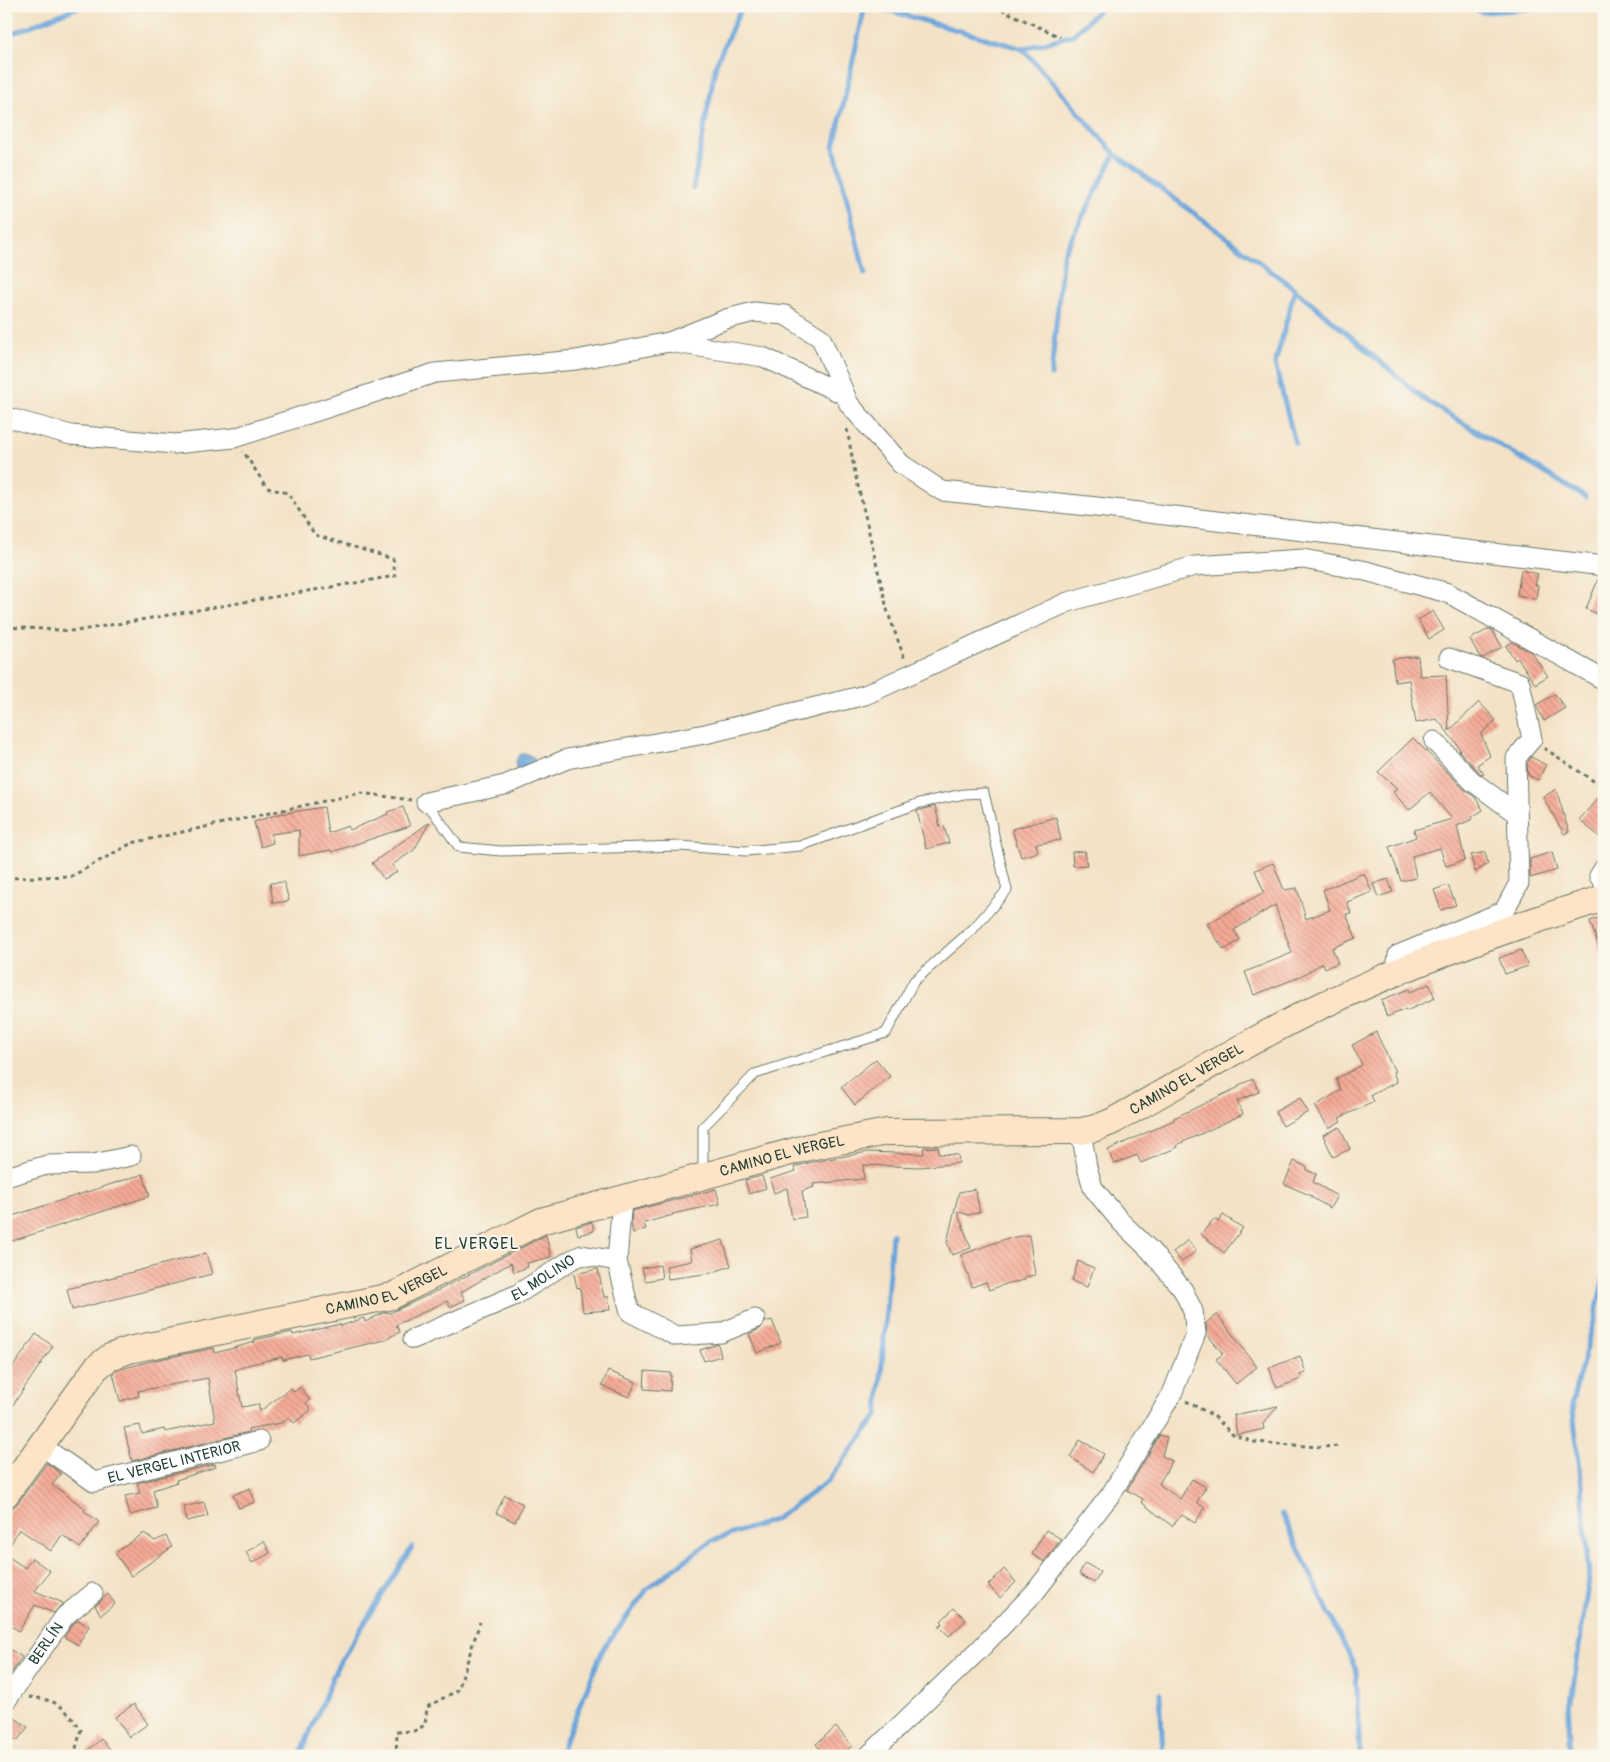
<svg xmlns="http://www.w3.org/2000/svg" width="1610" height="1762" viewBox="0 0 1610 1762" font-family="Pangolin,sans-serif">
	<defs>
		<pattern id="water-ripples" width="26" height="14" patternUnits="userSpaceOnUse" patternTransform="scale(1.25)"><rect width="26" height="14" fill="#6ca5db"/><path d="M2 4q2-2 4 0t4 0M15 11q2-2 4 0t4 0" fill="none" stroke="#5888b2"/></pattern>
		<pattern id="building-back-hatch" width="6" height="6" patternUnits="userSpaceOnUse" patternTransform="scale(1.25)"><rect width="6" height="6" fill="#f6aa96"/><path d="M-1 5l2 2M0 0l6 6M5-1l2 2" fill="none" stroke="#c78c7b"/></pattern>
	</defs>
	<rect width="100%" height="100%" fill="#fbf7ec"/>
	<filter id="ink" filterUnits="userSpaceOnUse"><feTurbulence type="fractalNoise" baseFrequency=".02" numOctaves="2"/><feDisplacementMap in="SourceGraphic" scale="10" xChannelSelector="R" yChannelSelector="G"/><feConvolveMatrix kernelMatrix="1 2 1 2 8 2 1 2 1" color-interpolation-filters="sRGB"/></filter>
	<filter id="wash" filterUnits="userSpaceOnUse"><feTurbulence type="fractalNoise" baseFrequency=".0096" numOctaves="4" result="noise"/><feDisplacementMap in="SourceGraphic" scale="20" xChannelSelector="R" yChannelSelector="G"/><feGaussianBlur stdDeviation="1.12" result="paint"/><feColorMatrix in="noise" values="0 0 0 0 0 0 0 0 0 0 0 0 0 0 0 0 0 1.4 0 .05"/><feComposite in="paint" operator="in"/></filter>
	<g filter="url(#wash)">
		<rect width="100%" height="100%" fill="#f3e2c6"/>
		<polygon fill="url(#water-ripples)" stroke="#467188" points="526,753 533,757 536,764 517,770 515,763 519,755"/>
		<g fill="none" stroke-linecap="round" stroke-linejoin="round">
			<g stroke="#6ca5db" stroke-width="5">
				<polyline points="873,6 1023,49 1073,35 1103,6"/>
				<polyline points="1465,6 1482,12 1579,6"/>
				<polyline points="6,36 81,6"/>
				<polyline points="1023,49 1115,154 1295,289 1425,400 1585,497"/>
				<polyline points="693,188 716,64 742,6"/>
				<polyline points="865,274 834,147 865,6"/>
				<polyline points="1295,289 1275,364 1295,443"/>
				<polyline points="1051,375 1063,255 1115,154"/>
				<polyline points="1282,1514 1356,1670 1360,1756"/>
				<polyline points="1160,1693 1163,1756"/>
				<polyline points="300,1756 337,1667 412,1547"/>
				<polyline points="559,1756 603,1649 648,1588 711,1541 774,1520 827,1482 878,1415 892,1234"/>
				<polyline points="1570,1756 1568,1722 1589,1579 1582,1486 1572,1402 1595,1318 1604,1276"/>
			</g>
		</g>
		<g id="blocks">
			<g fill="url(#building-back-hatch)">
				<polygon points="1521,570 1538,574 1535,585 1538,585 1536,599 1517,595"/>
				<polygon points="1599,577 1604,577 1604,617 1586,609"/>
				<polygon points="1433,611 1444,630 1429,639 1418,620"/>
				<polygon points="1489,629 1492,630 1502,647 1483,658 1480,657 1470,639"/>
				<polygon points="1512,642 1531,652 1548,676 1535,684 1518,658 1515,660 1506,646"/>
				<polygon points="1418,656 1420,676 1446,675 1449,731 1479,702 1496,720 1481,734 1490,756 1477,765 1484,774 1482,775 1459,751 1460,750 1456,743 1437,719 1416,723 1409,680 1395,682 1392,659"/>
				<polygon points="1555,694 1565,708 1544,721 1536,705"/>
				<polygon points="1413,738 1464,789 1475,797 1483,810 1472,817 1473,819 1457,826 1465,860 1446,866 1440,848 1412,856 1416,878 1401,881 1389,847 1416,837 1414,830 1452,819 1430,792 1409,810 1393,792 1397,788 1378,772"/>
				<polygon points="1531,757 1546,765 1538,780 1528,775 1527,764"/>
				<polygon points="1556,789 1569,832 1564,834 1543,797"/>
				<polygon points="1604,791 1604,840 1579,820"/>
				<polygon points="935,806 940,827 944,826 949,843 926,849 917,811"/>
				<polygon points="324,807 328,833 348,826 350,830 388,814 387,812 403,807 410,826 332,852 331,850 299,856 299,830 271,834 273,843 261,847 254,822 279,814"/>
				<polygon points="1056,817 1061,840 1036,844 1038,852 1021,857 1012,829"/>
				<polygon points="430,822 414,850 392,865 397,872 384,879 372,863"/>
				<polygon points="1085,851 1087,865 1073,866 1072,852"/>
				<polygon points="1485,852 1488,864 1475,872 1471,855"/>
				<polygon points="1552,852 1557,870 1530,878 1530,859"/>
				<polygon points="1273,863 1284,890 1297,888 1306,919 1330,910 1323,890 1364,873 1372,892 1347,902 1351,913 1346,914 1356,938 1332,948 1338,963 1325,968 1323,963 1297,978 1254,995 1245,972 1292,953 1275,905 1234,930 1240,940 1224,950 1207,924 1264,892 1255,870"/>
				<polygon points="1388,879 1393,892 1378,897 1373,884"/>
				<polygon points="284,882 289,901 273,903 270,883"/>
				<polygon points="1448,885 1456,905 1441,910 1434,890"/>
				<polygon points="1604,916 1604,955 1602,956 1590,921"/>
				<polygon points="1521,950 1528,966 1505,974 1499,958"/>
				<polygon points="1429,984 1435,998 1406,1011 1406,1009 1387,1017 1381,1000 1409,989 1410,992"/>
				<polygon points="1376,1032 1391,1064 1395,1071 1393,1072 1397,1082 1371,1095 1374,1102 1339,1118 1341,1121 1329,1128 1315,1106 1341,1090 1336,1079 1362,1065 1352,1045"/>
				<polygon points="876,1059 890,1076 855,1105 841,1087"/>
				<polygon points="1253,1079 1259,1092 1237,1101 1243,1114 1177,1145 1178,1147 1141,1163 1137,1155 1114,1164 1108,1150 1174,1120 1174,1118 1239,1087 1239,1085"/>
				<polygon points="1300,1098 1308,1112 1283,1126 1275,1112"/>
				<polygon points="1340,1127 1350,1149 1333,1157 1323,1135"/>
				<polygon points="938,1147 939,1154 958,1155 959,1163 920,1167 863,1165 864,1179 813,1184 814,1187 802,1191 806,1217 792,1219 787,1188 774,1193 770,1179 796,1171 794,1167 812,1162 868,1152 924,1154 923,1148"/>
				<polygon points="1294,1161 1307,1167 1306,1170 1316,1174 1313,1182 1337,1196 1330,1208 1311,1197 1312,1196 1284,1184"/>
				<polygon points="143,1174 150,1196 6,1243 6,1218"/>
				<polygon points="762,1176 766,1188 749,1194 745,1180"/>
				<polygon points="716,1189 720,1204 672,1214 673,1215 644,1223 646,1229 633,1233 631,1224 632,1211"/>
				<polygon points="975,1189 980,1212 968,1215 957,1211 971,1248 952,1255 947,1242 959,1192"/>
				<polygon points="1223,1215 1243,1228 1224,1253 1201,1234 1214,1219 1218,1222"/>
				<polygon points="592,1222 594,1231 578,1235 576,1227"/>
				<polygon points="546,1235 551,1257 527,1263 528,1267 514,1272 511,1263 461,1292 465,1300 450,1307 447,1301 396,1325 400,1332 384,1340 309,1358 308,1354 283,1360 282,1357 251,1364 235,1370 242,1407 258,1404 260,1411 291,1388 294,1392 300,1387 310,1400 306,1403 311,1410 294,1423 289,1417 281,1423 248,1429 249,1432 132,1461 124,1428 140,1425 142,1434 164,1429 165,1432 215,1421 208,1378 138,1391 139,1396 120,1401 113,1373 117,1370 155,1360 214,1348 215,1353 255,1342 254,1340 292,1332 293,1335 340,1324 341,1326 364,1318 365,1322 383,1313 389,1312 390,1313 399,1309 441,1289"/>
				<polygon points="1029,1235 1035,1275 1025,1277 1025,1280 1009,1283 989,1290 986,1282 972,1287 961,1255 1008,1238"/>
				<polygon points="723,1240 731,1266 711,1273 668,1279 666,1266 692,1261 690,1249"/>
				<polygon points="1188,1240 1196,1251 1182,1262 1173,1252"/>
				<polygon points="206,1253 212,1274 72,1310 67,1289"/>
				<polygon points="1078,1261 1094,1268 1087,1287 1072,1281"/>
				<polygon points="660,1265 662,1278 645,1281 642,1268"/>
				<polygon points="598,1269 604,1297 609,1297 610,1310 583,1312 580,1287 577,1288 574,1274"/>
				<polygon points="1217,1314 1257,1367 1236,1384 1216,1359 1223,1354 1207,1334 1206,1323"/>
				<polygon points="772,1320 781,1343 757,1353 749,1334 760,1329 765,1322"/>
				<polygon points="36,1334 53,1346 6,1415 6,1377"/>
				<polygon points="718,1344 721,1356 704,1361 700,1350"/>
				<polygon points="1300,1356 1306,1373 1300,1375 1301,1379 1277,1388 1269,1368"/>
				<polygon points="608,1371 636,1382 629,1397 602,1386"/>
				<polygon points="645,1371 671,1373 670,1391 644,1389"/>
				<polygon points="1278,1406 1263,1424 1264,1429 1237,1435 1234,1415"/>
				<polygon points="1160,1435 1167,1437 1162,1456 1172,1461 1159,1484 1180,1499 1192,1479 1206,1487 1197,1502 1205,1508 1195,1523 1182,1515 1172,1526 1141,1502 1143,1499 1127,1490"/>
				<polygon points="1080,1440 1104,1454 1093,1472 1070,1457"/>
				<polygon points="47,1463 61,1474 52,1485 85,1508 84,1511 99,1522 80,1548 62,1535 51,1551 19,1529 6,1553 6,1514 18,1503"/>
				<polygon points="215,1464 216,1467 176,1480 177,1482 153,1490 157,1508 130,1515 125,1496 140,1493 137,1483"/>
				<polygon points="250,1488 255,1502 239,1508 233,1495"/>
				<polygon points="505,1495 523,1504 515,1522 496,1513"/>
				<polygon points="204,1502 208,1516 187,1521 184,1507"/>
				<polygon points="1046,1530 1061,1539 1044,1562 1032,1554"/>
				<polygon points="144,1533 155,1541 166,1536 172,1547 131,1576 115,1553"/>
				<polygon points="264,1541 270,1553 252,1563 246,1552"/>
				<polygon points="6,1555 25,1568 32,1558 50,1571 35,1591 63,1603 54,1613 35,1605 19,1631 6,1623"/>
				<polygon points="1085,1563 1100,1572 1094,1583 1079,1574"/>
				<polygon points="1004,1569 1016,1582 1000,1598 988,1585"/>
				<polygon points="108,1594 115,1604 101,1615 95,1606"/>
				<polygon points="954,1608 966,1620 949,1636 939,1626 943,1623 941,1621"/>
				<polygon points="78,1620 89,1626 78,1645 64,1637 73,1624"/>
				<polygon points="11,1650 22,1657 6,1681 6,1657"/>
				<polygon points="134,1704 148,1724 129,1737 115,1717"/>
				<polygon points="6,1712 28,1727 17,1741 6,1734"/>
				<polygon points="836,1727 852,1746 840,1756 825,1756 816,1744"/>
				<polygon points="101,1739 116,1756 81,1756"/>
			</g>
		</g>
	</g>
	<g filter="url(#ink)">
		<use href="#blocks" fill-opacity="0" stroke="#697767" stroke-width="1"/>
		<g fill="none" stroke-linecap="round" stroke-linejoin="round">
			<g stroke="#697767" stroke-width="11">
				<polyline id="lane" points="426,802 459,847 501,851 680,846 746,851 800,846 920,803 964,794 984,793 1007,890 973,929 914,981 886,1033 755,1074 703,1127 703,1173"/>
			</g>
			<g stroke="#697767" stroke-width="21">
				<g id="street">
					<polyline points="669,342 763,357 845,395"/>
					<polyline points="6,417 71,435 175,444 234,438 435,373 576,360 669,342 726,319 754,312 785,315 821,338 849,404 901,464 942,491 1088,506 1604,566"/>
					<polyline points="1434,741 1472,781 1517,814"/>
					<polyline points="426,802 505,785 567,759 705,734 865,695 1068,602 1195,566 1303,559 1362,570 1448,593 1604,680"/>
					<polyline points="1604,868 1599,876 1604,883"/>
					<polyline points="1395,974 1398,955 1504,911 1519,883 1516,758 1532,739 1520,683 1449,658"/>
					<polyline points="6,1177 47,1165 93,1164 131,1156"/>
					<polyline points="617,1261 630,1312 676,1336 721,1333 755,1319"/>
					<path id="s1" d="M 413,1339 L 516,1295 L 571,1260 L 582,1255 L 617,1261 L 622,1199"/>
					<path id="s2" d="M 40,1445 L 94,1482 L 259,1441"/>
					<path id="s3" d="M 6,1701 L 65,1616 L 93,1593"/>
					<polyline points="868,1756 978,1651 1035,1592 1111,1494 1172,1394 1196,1333 1193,1311 1183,1290 1150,1250 1121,1222 1093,1188 1087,1167 1081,1131"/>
				</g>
			</g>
			<g stroke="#697767" stroke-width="28">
				<g id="secondary">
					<path id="s4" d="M 6,1494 L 96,1368 L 110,1357 L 129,1350 L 392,1296 L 541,1221 L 809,1147 L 887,1132 L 1081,1131 L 1096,1128 L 1111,1122 C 1183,1082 1253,1038 1327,1003 C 1417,961 1510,927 1604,898"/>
				</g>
			</g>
			<g stroke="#697767" stroke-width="3" stroke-dasharray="4 4" stroke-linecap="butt">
				<polyline points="994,6 1060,37"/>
				<polyline points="6,12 19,6"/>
				<polyline points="847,429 855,473 888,613 905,660"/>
				<polyline points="6,627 76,631 395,576 393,559 315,535 288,493 267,488 243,451"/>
				<polyline points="1544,748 1604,788"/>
				<polyline points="6,878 72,876 132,843 361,793 411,800"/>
				<polyline points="1186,1401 1214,1416 1233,1435 1254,1442 1319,1447 1341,1446"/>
				<path d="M 29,1697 C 59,1700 64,1707 81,1730 L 75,1752 L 78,1756"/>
				<polyline points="396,1756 397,1732 414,1731 425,1725 427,1707 458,1690 480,1622"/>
			</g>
			<use href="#lane" stroke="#fff" stroke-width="9"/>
			<use href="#street" stroke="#fff" stroke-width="19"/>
			<use href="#secondary" stroke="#fee4c6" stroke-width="26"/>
		</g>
	</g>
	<g text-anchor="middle" stroke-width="4" stroke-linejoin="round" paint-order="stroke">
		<g font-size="15" fill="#1f3d34" stroke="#fbf7ec">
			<text dy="5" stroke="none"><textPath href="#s4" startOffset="1298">CAMINO EL VERGEL</textPath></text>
			<text dy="5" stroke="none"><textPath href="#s4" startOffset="878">CAMINO EL VERGEL</textPath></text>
			<text dy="5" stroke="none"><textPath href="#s1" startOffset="144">EL MOLINO</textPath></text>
			<text dy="5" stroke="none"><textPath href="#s4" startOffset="458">CAMINO EL VERGEL</textPath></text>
			<text dy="5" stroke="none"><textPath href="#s2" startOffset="148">EL VERGEL INTERIOR</textPath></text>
			<text dy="5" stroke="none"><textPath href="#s3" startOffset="70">BERLÍN</textPath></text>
		</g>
		<g font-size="16" letter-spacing="1" fill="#1f3d34" stroke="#fbf7ec">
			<text x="477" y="1249">EL VERGEL</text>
		</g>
	</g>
	<rect width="1610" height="1762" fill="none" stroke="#fbf7ec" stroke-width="25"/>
</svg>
